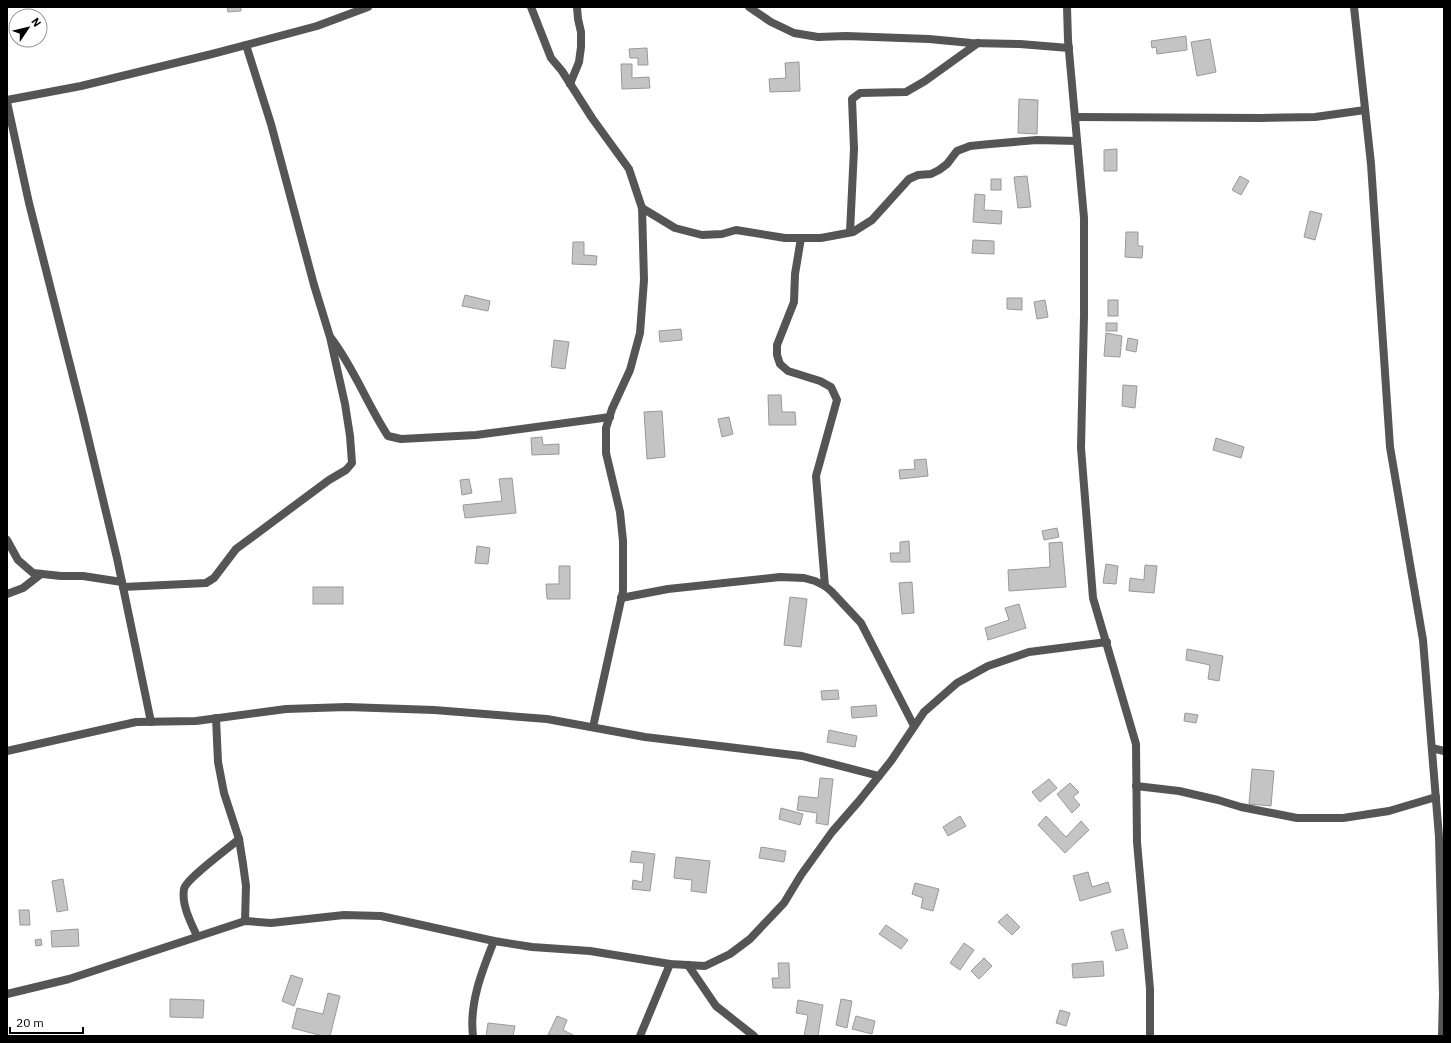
<svg xmlns="http://www.w3.org/2000/svg" width="1451" height="1043" viewBox="0 0 1451 1043" font-family="'IBM Plex Sans',sans-serif">
	<rect width="100%" height="100%" fill="#fff"/>
	<g fill="#c4c4c4" stroke="#999">
		<polygon points="227,7 241,7 241,11 228,12"/>
		<polygon points="1186,36 1187,50 1157,54 1156,47 1152,48 1151,41"/>
		<polygon points="1210,39 1216,72 1197,76 1191,42"/>
		<polygon points="647,48 648,65 638,65 638,58 630,58 629,49"/>
		<polygon points="799,62 800,91 770,92 769,79 786,78 785,63"/>
		<polygon points="621,64 632,64 632,78 649,77 650,88 622,89"/>
		<polygon points="1019,99 1038,100 1037,134 1018,133"/>
		<polygon points="1117,149 1117,171 1104,171 1104,150"/>
		<polygon points="1027,176 1031,207 1018,208 1014,177"/>
		<polygon points="1240,176 1249,181 1241,195 1232,190"/>
		<rect x="991" y="179" width="10" height="11"/>
		<polygon points="975,194 985,195 984,210 1002,211 1001,224 973,222"/>
		<polygon points="1310,211 1322,214 1315,240 1304,237"/>
		<polygon points="1126,232 1138,232 1138,246 1143,246 1142,258 1125,257"/>
		<polygon points="973,240 994,241 994,254 972,253"/>
		<polygon points="573,242 584,242 584,255 597,256 596,265 572,264"/>
		<polygon points="465,295 490,301 488,311 462,306"/>
		<polygon points="1007,298 1022,298 1022,310 1007,309"/>
		<polygon points="1045,300 1048,317 1037,319 1034,302"/>
		<rect x="1108" y="300" width="10" height="16"/>
		<rect x="1106" y="323" width="11" height="8"/>
		<polygon points="681,329 682,340 660,342 659,331"/>
		<polygon points="1106,333 1122,336 1120,357 1104,356"/>
		<polygon points="1128,338 1138,340 1136,352 1126,350"/>
		<polygon points="554,340 569,342 565,369 551,367"/>
		<polygon points="1123,385 1137,386 1135,408 1122,406"/>
		<polygon points="768,395 781,395 782,412 795,412 796,425 769,425"/>
		<polygon points="662,411 665,457 647,459 644,412"/>
		<polygon points="729,417 733,434 722,437 718,419"/>
		<polygon points="542,437 543,445 559,444 559,454 532,455 531,438"/>
		<polygon points="1216,438 1244,447 1241,458 1213,450"/>
		<polygon points="926,459 928,476 900,479 899,470 915,469 914,460"/>
		<polygon points="512,478 516,513 465,518 463,505 502,501 499,479"/>
		<polygon points="469,479 472,493 462,495 460,480"/>
		<polygon points="1057,528 1059,537 1044,540 1042,531"/>
		<polygon points="909,541 910,562 891,562 890,553 900,553 900,542"/>
		<polygon points="1062,542 1066,587 1009,591 1008,570 1050,567 1049,543"/>
		<polygon points="477,546 490,548 488,564 475,563"/>
		<polygon points="1106,564 1118,566 1116,584 1103,583"/>
		<polygon points="1145,565 1157,566 1154,593 1129,591 1130,578 1144,580"/>
		<polygon points="559,566 570,566 570,599 547,599 546,584 559,584"/>
		<polygon points="912,582 914,613 902,614 899,583"/>
		<rect x="313" y="587" width="30" height="17"/>
		<polygon points="790,597 807,599 801,647 784,645"/>
		<polygon points="1019,604 1026,628 988,640 985,628 1009,620 1005,608"/>
		<polygon points="1187,649 1223,656 1219,681 1208,679 1210,665 1186,660"/>
		<polygon points="838,690 839,699 822,700 821,691"/>
		<polygon points="876,705 877,716 852,718 851,707"/>
		<polygon points="1185,713 1198,715 1196,723 1184,721"/>
		<polygon points="829,730 857,736 855,747 827,742"/>
		<polygon points="1252,769 1274,771 1271,806 1249,804"/>
		<polygon points="820,778 833,779 828,825 816,823 817,813 797,810 799,796 818,798"/>
		<polygon points="1049,779 1057,788 1040,802 1032,792"/>
		<polygon points="1070,783 1079,792 1073,797 1080,805 1072,813 1057,794"/>
		<polygon points="781,808 803,814 800,825 779,819"/>
		<polygon points="960,816 966,826 948,836 943,827"/>
		<polygon points="1046,816 1066,837 1081,821 1089,830 1065,853 1038,825"/>
		<polygon points="761,847 786,851 784,862 759,858"/>
		<polygon points="632,851 655,854 650,891 632,889 633,880 642,882 644,863 630,862"/>
		<polygon points="676,857 710,861 706,893 691,891 692,880 674,878"/>
		<polygon points="1088,872 1092,887 1108,882 1111,892 1080,901 1073,876"/>
		<polygon points="63,879 68,910 57,912 52,881"/>
		<polygon points="915,883 939,889 933,911 921,908 923,898 912,894"/>
		<polygon points="19,910 29,910 30,925 20,925"/>
		<polygon points="1007,914 1020,927 1012,935 998,922"/>
		<polygon points="886,925 908,940 901,949 879,934"/>
		<polygon points="78,929 79,946 52,947 51,931"/>
		<polygon points="1123,929 1128,948 1116,951 1111,932"/>
		<polygon points="41,939 42,945 36,946 35,940"/>
		<polygon points="964,943 974,950 960,970 950,963"/>
		<polygon points="984,958 992,966 979,979 971,971"/>
		<polygon points="1103,961 1104,976 1073,978 1072,964"/>
		<polygon points="778,963 789,963 790,988 773,988 772,978 779,978"/>
		<polygon points="291,975 303,979 294,1006 282,1001"/>
		<polygon points="328,993 340,996 330,1036 323,1036 292,1028 297,1008 323,1014"/>
		<polygon points="170,999 204,1000 203,1018 170,1017"/>
		<polygon points="841,999 852,1001 847,1028 836,1025"/>
		<polygon points="798,1000 823,1005 818,1036 804,1036 808,1015 796,1013"/>
		<polygon points="1060,1010 1070,1013 1066,1026 1056,1023"/>
		<polygon points="557,1016 567,1020 563,1030 575,1036 548,1035"/>
		<polygon points="856,1016 875,1021 872,1034 852,1029"/>
		<polygon points="488,1023 515,1026 513,1036 486,1036"/>
	</g>
	<g fill="none" stroke-linecap="round" stroke-linejoin="round">
		<g stroke="#555" stroke-width="8">
			<polyline points="531,7 551,58 562,71 592,118 629,169 642,208 644,280 640,333 630,370 612,409 606,428 606,453 620,512 623,541 623,591 593,727"/>
			<polyline points="749,7 771,22 794,33 818,37 846,36 929,39 971,43 1020,44 1069,48"/>
			<polyline points="1067,7 1068,40 1084,218 1084,316 1081,448 1093,598 1136,744 1137,842 1150,989 1150,1036"/>
			<polyline points="1354,7 1371,164 1390,447 1423,640 1439,837 1443,994 1442,1036"/>
			<polyline points="570,84 579,62 581,47 581,32 578,19 577,7"/>
			<polyline points="7,100 81,86 212,54 317,26 368,7"/>
			<polyline points="7,102 29,203 82,412 117,558 151,722"/>
			<polyline points="1075,117 1261,118 1315,117 1365,110"/>
			<polyline points="642,208 675,228 702,235 722,234 736,230 785,238 821,238 853,232 872,220 909,179 918,175 931,174 939,170 947,164 957,151 970,146 990,144 1037,140 1077,141"/>
			<polyline points="850,232 854,149 852,99 860,93 906,92 925,81 978,43"/>
			<polyline points="801,238 795,274 794,302 777,345 777,355 780,364 788,371 820,381 831,387 837,400 816,476 825,586"/>
			<path d="M 331,338 C 354,368 367,404 388,436 L 401,439 L 476,435 L 610,417"/>
			<polyline points="7,540 18,560 33,573 61,576 83,576 122,582"/>
			<polyline points="123,587 206,583 214,578 236,549 329,480 346,470 352,463 350,436 345,404 330,337 314,285 271,124 246,45"/>
			<polyline points="7,594 23,588 41,574"/>
			<polyline points="621,598 668,589 780,577 804,578 815,581 825,586 831,591 861,623 914,726"/>
			<polyline points="216,718 218,762 224,793 239,839 243,864 246,886 245,921"/>
			<polyline points="1432,748 1444,751"/>
			<polyline points="7,751 136,722 196,721 286,709 347,707 434,710 547,719 645,737 802,756 879,776"/>
			<polyline points="1136,786 1179,791 1218,800 1241,807 1297,818 1343,818 1389,811 1436,797"/>
			<path d="M 197,936 C 191,923 181,904 184,889 C 186,879 229,848 239,839"/>
			<polyline points="688,965 716,1006 754,1036"/>
			<polyline points="7,994 69,979 245,921 271,923 344,915 381,916 494,941 532,947 590,951 670,964 705,966 730,954 750,939 784,903 801,875 832,832 859,801 891,761 924,712 957,683 988,666 1029,652 1107,642"/>
			<path d="M 473,1036 C 469,1003 482,971 494,941"/>
			<polyline points="640,1036 670,964"/>
		</g>
	</g>
	<rect width="1451" height="1043" fill="none" stroke="#000000" stroke-width="16"/>
	<g transform="translate(28 28) rotate(55)"><circle r="19" fill="#ffffff" stroke="#999999"/>
	<path d="M0-3L7 15L0 10L-7 15Z" fill="#000000"/>
	<text y="-6" font-size="11" font-weight="bold" text-anchor="middle" fill="#000000">N</text>
	</g>
	<path d="M10 1027v6h73v-6" fill="none" stroke="#000000" stroke-width="2"/>
	<text x="16" y="1027" font-size="12" fill="#000000" stroke="#ffffff" stroke-width="3" paint-order="stroke">20 m</text>
</svg>
